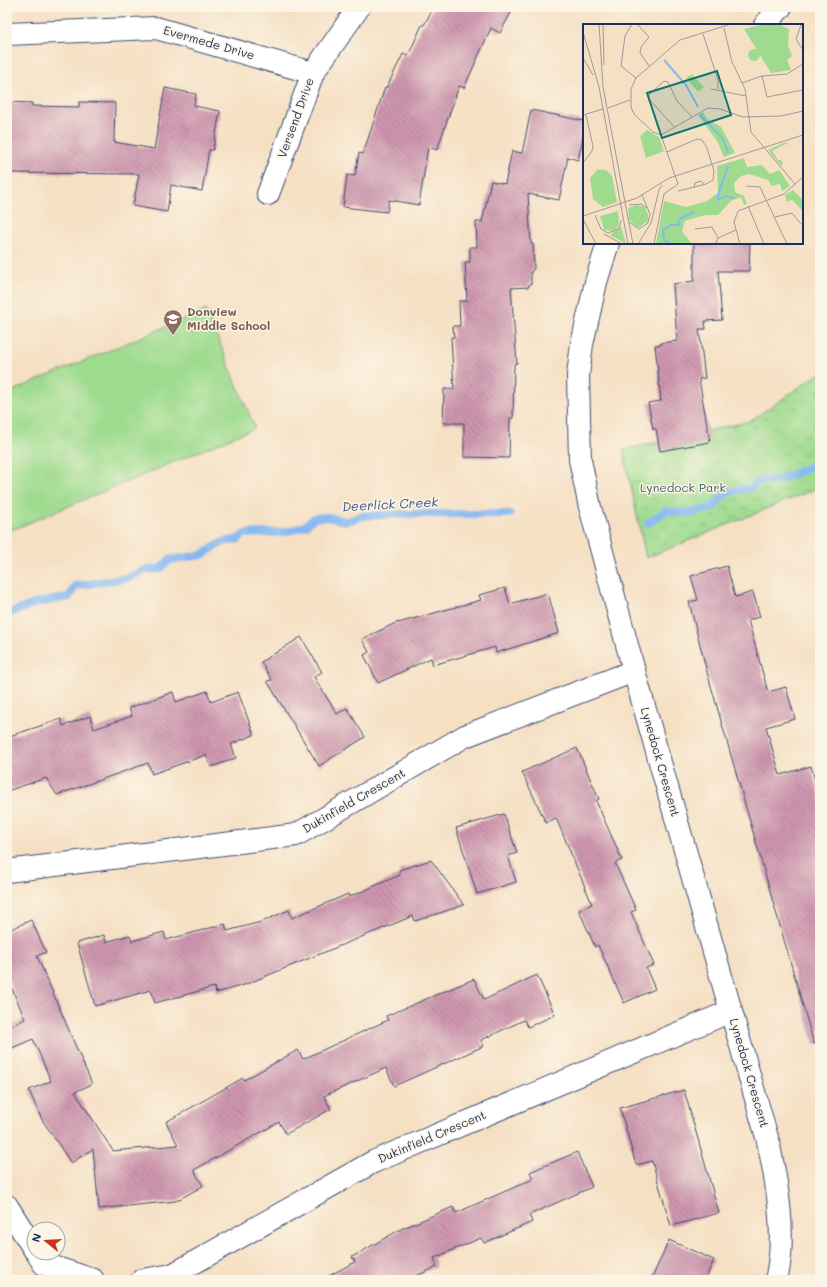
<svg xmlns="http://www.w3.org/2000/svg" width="827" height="1287" viewBox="0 0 827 1287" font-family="Mali,sans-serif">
	<defs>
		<pattern id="park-crowns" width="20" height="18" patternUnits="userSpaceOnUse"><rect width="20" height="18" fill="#9fdb8f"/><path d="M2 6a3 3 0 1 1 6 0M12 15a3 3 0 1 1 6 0" fill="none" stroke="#88bc7e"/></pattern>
		<pattern id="building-back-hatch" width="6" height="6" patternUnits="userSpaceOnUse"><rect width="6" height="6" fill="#ce95ae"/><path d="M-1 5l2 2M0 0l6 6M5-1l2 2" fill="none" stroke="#a67a91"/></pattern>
	</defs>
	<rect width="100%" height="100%" fill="#fcf5e5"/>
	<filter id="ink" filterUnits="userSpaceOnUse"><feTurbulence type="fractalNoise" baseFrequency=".025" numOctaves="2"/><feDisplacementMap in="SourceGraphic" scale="8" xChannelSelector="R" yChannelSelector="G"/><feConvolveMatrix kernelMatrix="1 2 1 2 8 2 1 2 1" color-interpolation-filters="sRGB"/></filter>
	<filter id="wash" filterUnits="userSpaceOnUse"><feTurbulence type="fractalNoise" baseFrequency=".012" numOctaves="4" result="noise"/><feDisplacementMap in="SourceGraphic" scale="16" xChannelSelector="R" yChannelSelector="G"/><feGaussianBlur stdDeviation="0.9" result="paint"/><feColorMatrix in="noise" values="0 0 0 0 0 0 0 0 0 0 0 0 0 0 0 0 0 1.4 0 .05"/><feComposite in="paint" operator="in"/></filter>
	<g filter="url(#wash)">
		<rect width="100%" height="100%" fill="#f5e0c4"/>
		<polygon fill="#9fdb8f" stroke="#5d8576" points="206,310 255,428 7,532 7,393"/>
		<polygon fill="url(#park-crowns)" stroke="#5d8576" points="820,373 820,487 646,558 623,450 750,421"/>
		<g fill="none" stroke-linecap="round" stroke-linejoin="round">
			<g stroke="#85b8f2" stroke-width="8">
				<path d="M 648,523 L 665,511 L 690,513 L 714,507 C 724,491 732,490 751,488 L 756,482 L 780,480 L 820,462"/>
				<polyline points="7,614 37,603 69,597 75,586 128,578 144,570 160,569 169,560 202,555 223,542 239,539 244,534 285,532 305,526 314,518 327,517 347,521 363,516 404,514 510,514"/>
			</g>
		</g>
		<g id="blocks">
			<g fill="url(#building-back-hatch)">
				<polygon points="434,7 514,7 500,33 491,28 464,88 459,86 437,150 428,147 419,205 389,200 387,212 343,207 347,175 355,176 359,153 363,154 385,87 387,87 403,54 408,56 422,25 424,25"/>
				<polygon points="165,88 196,94 194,106 220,111 213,150 209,150 202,191 171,185 167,212 133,206 139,174 7,173 7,102 32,103 32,106 79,107 79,102 115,103 114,142 154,149"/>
				<polygon points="531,110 584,121 584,133 578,160 568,157 559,200 528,194 531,244 533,244 534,269 531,271 531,284 529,284 529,287 511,288 517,363 514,364 513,418 510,418 509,458 464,457 464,423 443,423 444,389 454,389 451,337 454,337 453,326 460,326 459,301 467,301 465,262 470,262 470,247 477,247 476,222 482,222 491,181 505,184 512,151 522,153"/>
				<polygon points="694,243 750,243 749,271 718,271 722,320 705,321 706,329 699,329 705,378 699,379 710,442 660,451 656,429 653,429 648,403 661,401 655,345 661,345 661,343 677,341 673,284 694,281"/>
				<polygon points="727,566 735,597 753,592 760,617 748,620 768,692 786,687 795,719 766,727 780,775 811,766 820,797 820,1043 814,1044 707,672 689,602 698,600 691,576"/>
				<polygon points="505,588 510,604 548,593 559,633 496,653 495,647 433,665 431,658 378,683 364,655 369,652 362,639 398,622 398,623 481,600 479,595"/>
				<polygon points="301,637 322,672 314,677 337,714 347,708 365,737 319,766 267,681 272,680 261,662"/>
				<polygon points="207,691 211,702 238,692 254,735 231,744 236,758 211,767 206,755 152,774 148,763 57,795 46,778 7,791 7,737 61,719 63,726 90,716 94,729 132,716 129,708 173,692 176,702"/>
				<polygon points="577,748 599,799 596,801 622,860 615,863 636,910 631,912 654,965 646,968 655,989 624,1003 598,945 595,947 579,910 592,904 570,851 556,818 546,823 522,772"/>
				<polygon points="504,814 517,853 508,856 516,882 477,894 456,828"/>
				<polygon points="431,860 464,905 415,921 413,916 244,985 216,993 214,987 155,1003 151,990 95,1006 77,943 104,935 106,942 130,935 132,941 164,932 166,940 225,924 227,931 261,922 289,910 292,918 348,894 349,897 400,875 399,870"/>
				<polygon points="31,920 46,952 37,956 92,1084 75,1092 113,1151 178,1145 166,1122 243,1078 244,1080 298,1050 303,1059 388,1020 386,1016 474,979 484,1000 537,975 555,1015 528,1027 524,1020 481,1040 484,1046 394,1086 386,1068 324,1096 331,1109 286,1134 279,1122 194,1170 203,1186 176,1201 99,1209 93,1149 71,1163 41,1118 29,1090 51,1081 33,1039 12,1048 7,1037 7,1028 25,1019 7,977 7,931"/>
				<polygon points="684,1090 719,1213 671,1226 652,1161 636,1165 620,1108"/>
				<polygon points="577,1152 592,1187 529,1215 532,1222 484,1243 481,1238 434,1258 437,1267 407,1280 321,1280 355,1262 352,1257 401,1229 453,1207 456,1213 533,1179 530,1172"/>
				<polygon points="669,1240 714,1260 705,1280 651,1280"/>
			</g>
		</g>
	</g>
	<g filter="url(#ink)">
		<use href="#blocks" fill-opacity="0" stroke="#3c4a6d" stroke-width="1"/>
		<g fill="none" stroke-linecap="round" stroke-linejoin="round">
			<g stroke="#3c4a6d" stroke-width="24">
				<g id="minor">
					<polyline points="765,25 781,7"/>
					<polyline points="7,34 156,28 313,73"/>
					<polyline points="268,194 313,73 359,7"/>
					<path d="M 608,243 L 596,282 L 582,344 L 578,375 L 580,460 L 590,507 L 634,671 L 768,1141 C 777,1183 787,1237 776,1280"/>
					<polyline points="7,871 296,835 465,736 634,671"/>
					<polyline points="7,1206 34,1249"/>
					<polyline points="37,1253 44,1264 93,1280"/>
					<polyline points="142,1280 172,1275 373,1162 731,1011"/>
				</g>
			</g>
			<use href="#minor" stroke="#fff" stroke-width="22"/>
		</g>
	</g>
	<defs>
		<g id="school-pin" transform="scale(1)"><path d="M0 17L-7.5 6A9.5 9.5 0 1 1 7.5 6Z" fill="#8d6e63" stroke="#fcf5e5"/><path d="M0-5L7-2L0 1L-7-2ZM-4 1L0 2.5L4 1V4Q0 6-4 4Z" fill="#fff"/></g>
	</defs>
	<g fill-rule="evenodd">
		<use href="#school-pin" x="173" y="319"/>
	</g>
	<g text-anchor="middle" stroke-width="3" stroke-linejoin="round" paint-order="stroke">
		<g font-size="12" fill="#1b2f5e" stroke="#fcf5e5">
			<text transform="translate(209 43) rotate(16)" y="4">Evermede Drive</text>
			<text transform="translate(296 118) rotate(-70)" y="4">Versend Drive</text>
			<text transform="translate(660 762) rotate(74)" y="4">Lynedock Crescent</text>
			<text transform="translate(354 801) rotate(-30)" y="4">Dukinfield Crescent</text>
			<text transform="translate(749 1073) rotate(74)" y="4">Lynedock Crescent</text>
			<text transform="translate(432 1137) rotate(-23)" y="4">Dukinfield Crescent</text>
		</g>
		<g font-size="12" font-weight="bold" fill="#785e54" stroke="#fcf5e5" text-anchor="start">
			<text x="187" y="316">Donview<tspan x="187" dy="14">Middle School</tspan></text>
		</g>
		<g font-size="12" fill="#3c5a6a" stroke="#fcf5e5">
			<text x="683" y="492">Lynedock Park</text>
		</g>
		<g font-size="13" font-style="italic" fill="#3b588a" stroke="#fcf5e5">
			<text transform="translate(390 504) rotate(-3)" y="5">Deerlick Creek</text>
		</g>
	</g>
	<g transform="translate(583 24)">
		<rect width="220" height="220" fill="#f5e0c4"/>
		<path d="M165 31a6 6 0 1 1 12 0a6 6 0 1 1-12 0ZM 109,50 L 121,63 L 115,68 L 103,54 ZM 203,118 L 205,119 L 207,124 L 204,119 L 189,127 L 195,136 L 198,136 L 200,140 L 198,142 L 185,126 ZM 15,145 L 23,146 L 29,152 L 34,178 L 20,183 L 10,175 L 7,154 ZM 54,181 L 62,183 L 65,191 L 65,197 L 55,204 L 46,196 L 45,184 ZM 35,187 L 36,199 L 33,207 L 21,206 L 17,192 ZM 38,203 L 43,220 L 27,211 Z" fill="#9fdb8f"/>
		<path d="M 182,0 L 195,0 L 206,5 L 205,21 L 209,32 L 204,36 L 208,46 L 188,49 L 161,5 ZM 120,88 L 124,95 L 138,103 L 152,129 L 141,133 L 134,117 L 115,91 ZM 64,106 L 76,113 L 81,127 L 63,134 L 57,112 ZM 161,134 L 164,143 L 179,141 L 187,150 L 196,146 L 207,162 L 199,167 L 197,160 L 189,162 L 185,156 L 166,150 L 158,152 L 151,159 L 152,168 L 161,172 L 164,180 L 161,181 L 158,173 L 148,177 L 135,191 L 122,191 L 102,197 L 99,207 L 109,220 L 73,220 L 81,177 L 103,183 L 124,177 L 135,169 L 134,142 ZM 210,166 L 220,176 L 220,187 L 209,176 L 204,178 L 202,171 Z" fill="#9fdb8f"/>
		<path fill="none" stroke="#85b8f2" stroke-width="2" d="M 81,36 L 103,61 L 115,83M 117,91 L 140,115 L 145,129M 134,175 L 145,142M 134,176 L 143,172 L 151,174M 88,220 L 81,216 L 80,206 L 88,201 L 95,201 L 97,195 L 111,188"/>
		<path fill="none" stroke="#9e999b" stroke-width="1" d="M 16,0 L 20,63 L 50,220M 20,0 L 21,41M 49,0 L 42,12 L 38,42 L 53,54M 54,0 L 66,13 L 58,23 L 57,29 L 66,42M 218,1 L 213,15 L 220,26M 141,4 L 149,38 L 162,65 L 168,108 L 212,160M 0,8 L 16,63 L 45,220M 120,10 L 135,56 L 135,65M 0,34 L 10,51M 179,52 L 184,73 L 220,66M 159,59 L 179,52 L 204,50 L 220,40M 128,65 L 163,72M 25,84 L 47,76M 0,91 L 20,85M 92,104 L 66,75 L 66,71 L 81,57 L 85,58 L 94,77 L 109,93M 78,111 L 70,108 L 51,90 L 48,83 L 48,65 L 53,54 L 97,16 L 148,0M 78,111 L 125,84 L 137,85 L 160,93 L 198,92 L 220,87M 84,128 L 114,115 L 119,116 L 124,124 L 131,147 L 130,156 L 123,160 L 95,167M 0,139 L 9,127 L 10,122 L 3,91M 163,162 L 177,163 L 204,220M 111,164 L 112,159 L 118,157 L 121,160M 46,181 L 58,180 L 64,184M 165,182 L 181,220M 12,191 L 18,205 L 25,209 L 36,205 L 38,196M 0,192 L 54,174 L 86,154 L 220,111M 192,193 L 209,189 L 218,200M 0,195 L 13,220M 46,198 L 56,205 L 65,199 L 67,190 L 59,171M 112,205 L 129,203 L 135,214M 21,210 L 39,220M 133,219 L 135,214 L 153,206M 55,220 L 68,199 L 76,166 L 79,161M 71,220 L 81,170 L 95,160 L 78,111M 157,220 L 151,198 L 155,187 L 201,170 L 220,153"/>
		<path fill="#0f766e" fill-opacity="0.15" stroke="#0f766e" stroke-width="2" d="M 134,47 L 148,91 L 79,114 L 64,69 Z"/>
		<rect width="220" height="220" fill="none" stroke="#1b2f5e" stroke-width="2"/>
	</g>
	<rect width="827" height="1287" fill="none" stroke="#fcf5e5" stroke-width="24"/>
	<g transform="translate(46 1241) rotate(288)"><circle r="19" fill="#fcf5e5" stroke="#a2a6af"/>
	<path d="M0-3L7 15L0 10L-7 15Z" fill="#c8321e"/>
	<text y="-6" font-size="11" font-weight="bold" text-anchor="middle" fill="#1b2f5e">N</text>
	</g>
</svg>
